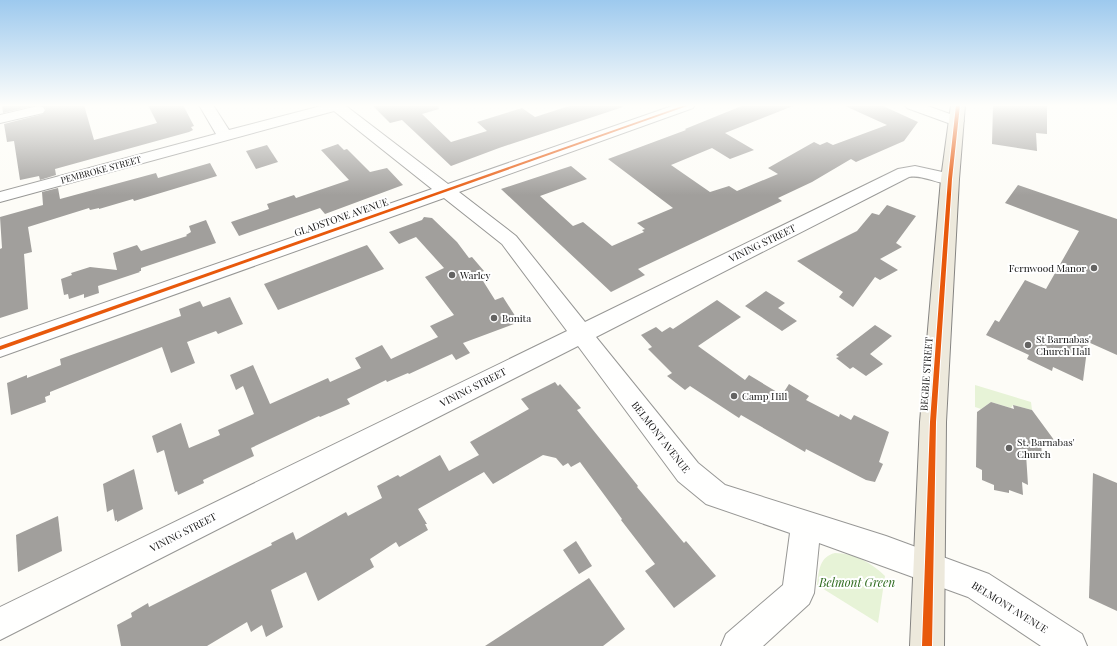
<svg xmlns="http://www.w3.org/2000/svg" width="1117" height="646" viewBox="0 0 1117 646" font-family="'Playfair Display',serif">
	<rect width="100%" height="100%" fill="#fdfcf7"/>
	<g fill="#e7f3d7">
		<polygon points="975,385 1031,402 1032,410 1013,405 1011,408 991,402 981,409 975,407"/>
		<path d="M 835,553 C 854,553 872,563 885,576 L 878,623 L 817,585 C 819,571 819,557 835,553 Z"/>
	</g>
	<g fill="#a19f9c">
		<polygon points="2,105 37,105 3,113"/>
		<polygon points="39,105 84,105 94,140 157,123 148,105 183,105 194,126 191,127 193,130 189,132 55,169 56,175 40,180 39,176 20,180 14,141 7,142 4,124 43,114 46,109 43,106"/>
		<polygon points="372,105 438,105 439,109 422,114 451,142 487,131 477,122 522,108 535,117 572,105 622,105 623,107 499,148 451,166 402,120 390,123"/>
		<polygon points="744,105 793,106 725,133 754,150 730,159 712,148 671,165 710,192 729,186 737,191 778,174 768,168 814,142 820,145 827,142 833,145 887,125 843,105 881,105 918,122 904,141 856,162 851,159 812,182 778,198 782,201 638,269 645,275 611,292 501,189 571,166 587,179 540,196 573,226 583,222 612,246 644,232 642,230 645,229 637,223 673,208 608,159 686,130 685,129"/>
		<polygon points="993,105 1047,105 1047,134 1036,133 1037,151 992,144"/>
		<polygon points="338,144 344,150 347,149 370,172 387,168 403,185 325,214 320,208 239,236 231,222 269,209 267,204 294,195 296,198 349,180 321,150"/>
		<polygon points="267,145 278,162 256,169 246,151"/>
		<polygon points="210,163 217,176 134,201 133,199 99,209 99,208 90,210 89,208 28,227 32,252 24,254 28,309 0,318 0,249 2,248 0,217 43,205 42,192 58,188 60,199 156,173 158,178"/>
		<polygon points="1018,185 1117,219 1117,355 1088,342 1083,381 1053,367 1052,371 1027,359 1029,355 986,335 995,320 999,322 1025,280 1046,289 1079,231 1005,203"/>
		<polygon points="887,205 916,216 896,243 902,247 880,259 898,270 880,280 875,277 853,307 839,297 843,292 797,261 857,231 872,213 879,215"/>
		<polygon points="424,217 432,218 457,242 469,258 472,257 484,271 478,273 495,300 503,297 519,322 463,343 470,353 456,360 452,354 409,374 408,373 387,382 386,380 347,399 350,404 320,417 319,416 251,448 254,456 203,480 204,483 178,495 177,491 175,492 164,450 157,453 152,436 181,423 189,448 220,435 218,430 254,414 243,386 236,390 230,375 253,365 270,404 328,378 330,382 361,368 355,358 382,345 391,359 438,337 430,326 454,315 425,277 444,268 416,237 399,244 389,232 422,220"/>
		<polygon points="206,220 216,243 141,268 141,271 139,271 140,272 98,286 99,293 84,298 84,294 69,299 68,294 64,295 61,279 72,275 71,273 90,267 117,270 113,253 137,245 141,251 187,236 186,235 191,232 189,226"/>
		<polygon points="367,245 384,269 278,310 264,284"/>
		<polygon points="766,291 785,303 778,308 797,321 782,331 745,306"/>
		<polygon points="230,297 243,324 218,334 216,331 187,342 195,363 171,373 162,347 50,392 50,395 45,397 46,402 11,415 7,383 27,375 27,378 61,365 60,359 181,316 179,309 200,301 203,307"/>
		<polygon points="717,300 741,317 698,346 745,380 749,375 782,395 789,384 809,396 806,400 839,417 840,414 851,420 854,415 889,432 879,462 883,464 875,482 866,480 806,449 805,452 741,415 739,418 690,386 685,390 667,376 672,373 648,349 652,347 641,335 656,327 662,332 670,327 673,329"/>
		<polygon points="875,325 892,336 870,354 883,364 866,376 853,367 850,369 836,358 839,357 836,355"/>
		<polygon points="555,382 558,386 560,384 581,408 577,410 638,486 637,487 684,543 686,541 716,576 674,608 645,571 655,564 621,520 622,519 580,462 571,467 568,463 563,466 556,458 543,455 493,484 484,472 418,509 427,524 425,524 428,530 399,547 396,542 370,559 374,567 318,601 306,572 271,590 283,627 266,637 262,625 251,632 247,622 207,646 121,646 117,625 132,617 131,613 148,603 149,607 272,545 271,543 293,532 296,540 346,512 348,516 382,498 377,486 398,475 400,477 440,455 449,471 479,455 470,442 529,409 521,399"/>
		<polygon points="991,402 1014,409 1013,405 1032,410 1057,444 1041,439 1042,459 1026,454 1028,485 1022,482 1023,495 1009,490 1009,493 994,490 994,485 982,480 982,470 976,467 977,412"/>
		<polygon points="134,469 143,509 117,522 117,520 115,521 113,509 107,512 103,484"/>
		<polygon points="1093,473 1117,483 1117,611 1089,598"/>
		<polygon points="58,516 62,551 18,572 16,535"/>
		<polygon points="576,541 592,566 579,574 563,550"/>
		<polygon points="589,578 625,629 603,646 485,646"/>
	</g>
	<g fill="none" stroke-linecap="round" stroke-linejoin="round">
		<g stroke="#979795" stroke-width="2">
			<g id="minor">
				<path d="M 199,105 L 213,105 L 229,130 L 325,105 L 347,105 L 346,106 L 448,184 L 675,105 L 695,105 L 693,108 L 459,192 L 516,236 L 585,322 L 898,169 L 915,166 L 956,175 L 959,179 L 956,183 C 940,187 925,174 909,177 L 596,337 L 698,463 L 725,485 L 886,536 L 989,574 L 1082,634 L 1087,646 L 1041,646 L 968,597 L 819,543 L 814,593 L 809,604 L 763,646 L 721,646 L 726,634 L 783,585 L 790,533 L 706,504 L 678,481 L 578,346 L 0,640 L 0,607 L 567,331 L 502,244 L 444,198 L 0,357 L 0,339 L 432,189 L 334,111 L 0,202 L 0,192 L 216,134 Z"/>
				<polygon points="905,105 925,105 961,118 964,121 961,124 951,124 907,108"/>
				<polygon points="38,106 43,107 45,110 43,113 0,123 0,115"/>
			</g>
		</g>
		<g stroke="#858482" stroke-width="2">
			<polygon id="major" points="951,105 965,105 959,179 946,422 944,646 910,646 920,422 941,179"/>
		</g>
		<use href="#minor" fill="#fffffe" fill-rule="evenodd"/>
		<use href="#major" fill="#ede9dc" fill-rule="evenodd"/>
		<g stroke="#fff" stroke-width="2">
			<g id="cycleway">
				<polygon points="685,105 690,105 0,350 0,346"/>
				<polygon points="956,105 960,105 952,179 936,422 932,646 922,646 930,422 948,179"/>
			</g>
		</g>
		<use href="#cycleway" fill="#e8590c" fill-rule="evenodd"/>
	</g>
	<linearGradient id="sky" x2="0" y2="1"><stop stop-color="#9dc9ee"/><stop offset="0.54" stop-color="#fefefb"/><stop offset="1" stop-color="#fefefb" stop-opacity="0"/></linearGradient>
	<rect width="1117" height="195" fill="url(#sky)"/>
	<g fill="#646362" stroke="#fff" stroke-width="1.5">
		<circle cx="1094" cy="268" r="4"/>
		<circle cx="452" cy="275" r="4"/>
		<circle cx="494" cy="318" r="4"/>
		<circle cx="1028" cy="345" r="4"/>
		<circle cx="734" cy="396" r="4"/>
		<circle cx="1009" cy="448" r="4"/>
	</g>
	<g text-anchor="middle" stroke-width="4" stroke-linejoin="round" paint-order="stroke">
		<g font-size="9" fill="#111" stroke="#fff">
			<text transform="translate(101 170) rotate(-15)" y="3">PEMBROKE STREET</text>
		</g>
		<g font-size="10" fill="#111" stroke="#fff">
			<text transform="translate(341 217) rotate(-19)" y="4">GLADSTONE AVENUE</text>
			<text transform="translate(762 243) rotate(-26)" y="4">VINING STREET</text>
			<text transform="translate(926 374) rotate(-86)" y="4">BEGBIE STREET</text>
			<text transform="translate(473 387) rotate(-27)" y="4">VINING STREET</text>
			<text transform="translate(661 437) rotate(52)" y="4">BELMONT AVENUE</text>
			<text transform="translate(183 532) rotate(-27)" y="4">VINING STREET</text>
			<text transform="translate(1010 607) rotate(32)" y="4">BELMONT AVENUE</text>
		</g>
		<g font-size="10" fill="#111" stroke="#fff" text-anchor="start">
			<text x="1086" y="272" text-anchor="end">Fernwood Manor</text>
			<text x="460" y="279">Warley</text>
			<text x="502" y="322">Bonita</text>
			<text x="1036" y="343">St Barnabas'<tspan x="1036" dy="12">Church Hall</tspan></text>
			<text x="742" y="400">Camp Hill</text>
			<text x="1017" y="446">St. Barnabas'<tspan x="1017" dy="12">Church</tspan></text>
		</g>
		<g font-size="12" font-style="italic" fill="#2f6b1f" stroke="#fff">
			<text x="857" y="587">Belmont Green</text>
		</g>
	</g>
</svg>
